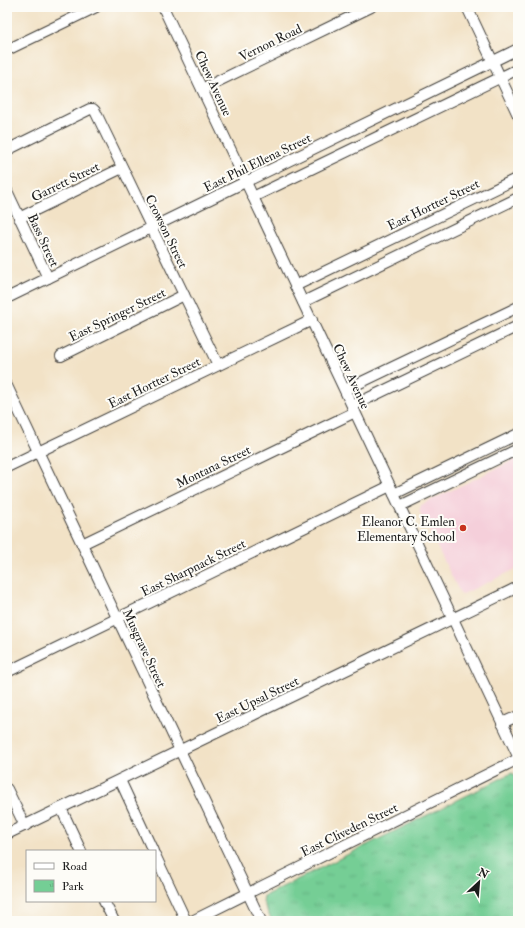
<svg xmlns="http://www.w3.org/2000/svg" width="525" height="928" viewBox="0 0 525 928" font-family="'IM FELL Double Pica',serif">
	<defs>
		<pattern id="park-tufts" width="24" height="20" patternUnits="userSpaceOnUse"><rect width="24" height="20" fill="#74ce95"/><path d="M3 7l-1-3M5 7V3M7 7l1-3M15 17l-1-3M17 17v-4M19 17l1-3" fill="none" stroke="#64b080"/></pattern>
	</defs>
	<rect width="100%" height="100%" fill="#fdfcf7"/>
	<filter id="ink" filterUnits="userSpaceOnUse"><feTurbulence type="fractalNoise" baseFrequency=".025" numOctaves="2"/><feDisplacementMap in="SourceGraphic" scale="8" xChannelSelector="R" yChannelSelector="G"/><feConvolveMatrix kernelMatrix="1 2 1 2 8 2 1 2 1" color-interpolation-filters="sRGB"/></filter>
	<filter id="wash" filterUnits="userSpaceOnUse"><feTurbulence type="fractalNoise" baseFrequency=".012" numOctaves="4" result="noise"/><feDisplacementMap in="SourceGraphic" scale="16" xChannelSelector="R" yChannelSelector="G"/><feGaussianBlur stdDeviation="0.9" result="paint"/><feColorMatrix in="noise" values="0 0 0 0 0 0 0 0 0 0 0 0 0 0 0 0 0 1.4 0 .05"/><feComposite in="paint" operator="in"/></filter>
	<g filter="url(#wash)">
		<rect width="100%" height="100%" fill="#f2e2c6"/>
		<polygon fill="#f5cfda" points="518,458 518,568 461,595 419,511 421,505"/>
		<polygon fill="url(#park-tufts)" stroke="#487558" points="512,773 514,774 518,783 518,921 272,921 263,902 264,896"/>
	</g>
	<g filter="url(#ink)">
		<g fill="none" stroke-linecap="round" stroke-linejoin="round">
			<g stroke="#3c3a36" stroke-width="12">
				<g id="minor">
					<polyline points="163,7 518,756"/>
					<polyline points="467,7 518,115"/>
					<polyline points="7,50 96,7"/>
					<polyline points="202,89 371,7"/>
					<polyline points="7,150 90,109 93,109 95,111 218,365"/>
					<polyline points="7,191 48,278"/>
					<polyline points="253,197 518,69"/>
					<polyline points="19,218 122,168"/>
					<polyline points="295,286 518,178"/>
					<polyline points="7,298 518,49"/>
					<polyline points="303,302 518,198"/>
					<polyline points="61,356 184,295"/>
					<polyline points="7,386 261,921"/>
					<polyline points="345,390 518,307"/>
					<polyline points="352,406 518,326"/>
					<polyline points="7,467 312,320"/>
					<polyline points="394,494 518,434"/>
					<polyline points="400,506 518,449"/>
					<polyline points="82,544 355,412"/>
					<polyline points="7,672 390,486"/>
					<polyline points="502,723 518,716"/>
					<polyline points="120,780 153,851"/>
					<polyline points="7,789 25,826"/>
					<polyline points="61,808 81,851"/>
					<polyline points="7,834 518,587"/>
					<polyline points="155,855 186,921"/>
					<polyline points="104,901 114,921"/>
					<polyline points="192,921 518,759"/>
				</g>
			</g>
			<use href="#minor" stroke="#fff" stroke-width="10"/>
		</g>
	</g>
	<circle fill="#c8321e" stroke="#fdfcf7" stroke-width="1.5" cx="463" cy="528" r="4"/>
	<g text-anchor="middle" stroke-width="4" stroke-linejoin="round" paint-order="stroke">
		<g font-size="13" fill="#1c1c1c" stroke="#fdfcf7">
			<text transform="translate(270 42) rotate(-26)" y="5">Vernon Road</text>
			<text transform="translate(214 83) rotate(65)" y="5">Chew Avenue</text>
			<text transform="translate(257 162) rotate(-26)" y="5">East Phil Ellena Street</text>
			<text transform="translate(65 181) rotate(-26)" y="5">Garrett Street</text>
			<text transform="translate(433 204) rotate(-26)" y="5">East Hortter Street</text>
			<text transform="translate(167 231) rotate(64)" y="5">Crowson Street</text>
			<text transform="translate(44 240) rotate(65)" y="5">Bass Street</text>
			<text transform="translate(117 314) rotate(-26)" y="5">East Springer Street</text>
			<text transform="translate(352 376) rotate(65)" y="5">Chew Avenue</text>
			<text transform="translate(154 382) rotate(-26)" y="5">East Hortter Street</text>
			<text transform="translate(213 466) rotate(-26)" y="5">Montana Street</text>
			<text transform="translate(193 567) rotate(-26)" y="5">East Sharpnack Street</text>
			<text transform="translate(145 648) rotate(65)" y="5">Musgrave Street</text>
			<text transform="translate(257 699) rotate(-26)" y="5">East Upsal Street</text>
			<text transform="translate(349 829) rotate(-26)" y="5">East Cliveden Street</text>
		</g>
		<g font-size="13" fill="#1c1c1c" stroke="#fdfcf7" text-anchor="end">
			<text x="455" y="526">Eleanor C. Emlen<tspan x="455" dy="15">Elementary School</tspan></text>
		</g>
	</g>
	<rect width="525" height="928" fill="none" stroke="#fdfcf7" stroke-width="24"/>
	<rect x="26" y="850" width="130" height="52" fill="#fdfcf7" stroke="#a3a29f"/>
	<rect x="34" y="863" width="20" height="6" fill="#ffffff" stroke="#a3a29f"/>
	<text x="62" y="870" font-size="12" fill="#1c1c1c">Road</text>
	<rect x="34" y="880" width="20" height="12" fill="url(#park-tufts)" stroke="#a3a29f"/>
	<text x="62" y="890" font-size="12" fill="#1c1c1c">Park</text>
	<g transform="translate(479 882) rotate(26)" stroke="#fdfcf7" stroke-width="3" paint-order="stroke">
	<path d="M0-3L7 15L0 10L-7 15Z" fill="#1c1c1c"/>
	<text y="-6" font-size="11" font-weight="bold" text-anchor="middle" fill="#1c1c1c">N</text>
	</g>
</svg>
